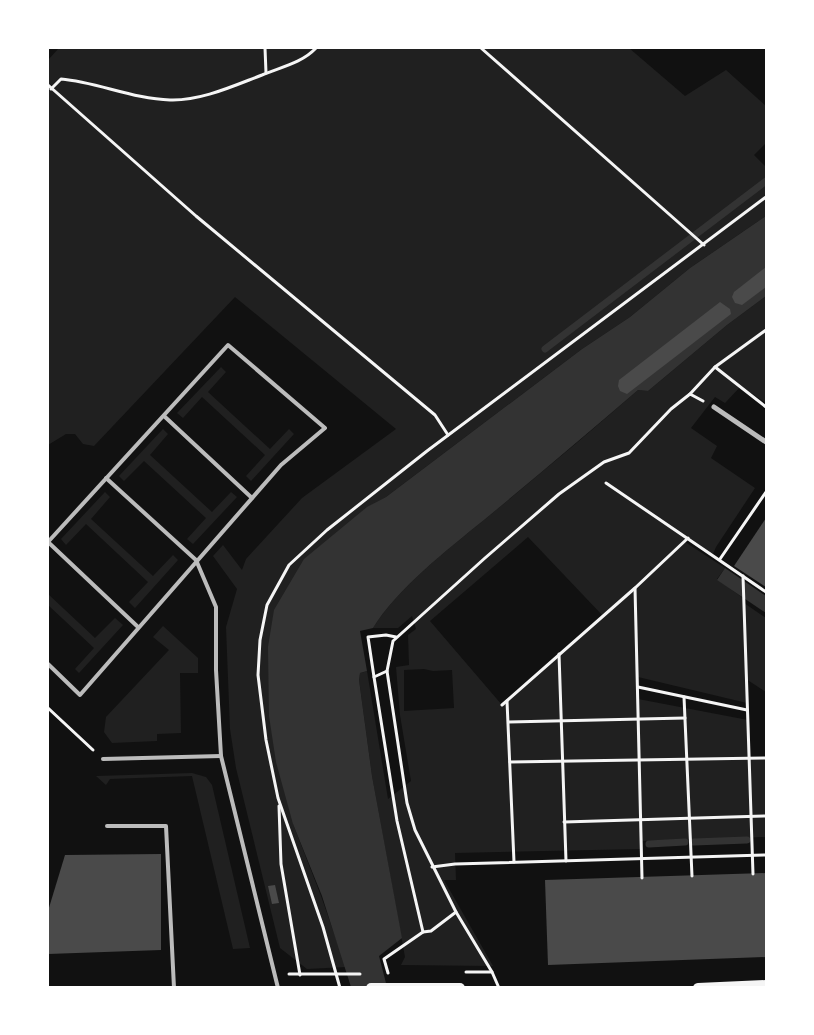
<svg xmlns="http://www.w3.org/2000/svg" width="814" height="1035" viewBox="0 0 814 1035" font-family="Helvetica,sans-serif">
	<rect width="100%" height="100%" fill="#111"/>
	<g fill="#202020" fill-rule="evenodd">
		<polygon points="59,48 629,48 685,96 726,70 766,106 766,143 754,155 766,167 766,216 690,268 630,317 582,349 386,497 367,508 337,534 293,824 321,896 346,967 307,969 280,948 236,768 230,729 226,627 237,589 213,556 223,545 242,570 246,559 302,498 396,429 235,297 94,446 83,444 75,434 66,434 48,445 48,60"/>
		<path d="M 766,296 L 766,403 L 741,386 L 725,403 L 715,397 L 691,428 L 717,446 L 711,458 L 755,488 L 716,547 L 713,554 L 688,538 L 685,542 L 725,568 L 717,579 L 743,598 L 744,603 L 766,618 L 766,692 L 746,679 L 747,703 L 638,677 L 638,699 L 748,720 L 749,758 L 766,758 L 766,837 L 642,841 L 642,849 L 455,853 L 456,880 L 444,880 L 493,966 L 401,965 L 405,957 L 372,776 L 359,680 L 360,673 L 367,671 L 388,799 L 411,781 L 400,715 L 396,667 L 409,665 L 408,635 L 416,629 L 412,616 L 398,628 L 373,628 C 397,589 448,549 484,520 C 536,477 588,434 638,390 L 648,391 L 727,325 ZM 528,537 L 603,616 L 502,705 L 430,621 ZM 424,669 L 433,671 L 452,670 L 454,708 L 404,711 L 404,670 Z"/>
		<polygon points="221,367 226,372 208,392 270,449 289,429 294,434 251,481 246,476 265,455 202,397 183,418 177,413"/>
		<polygon points="163,429 168,434 150,455 212,512 231,492 237,497 193,544 187,539 206,518 144,461 124,481 119,476"/>
		<polygon points="105,492 110,497 91,519 153,576 173,555 178,560 135,608 129,602 148,582 86,524 66,545 61,539"/>
		<polygon points="48,594 95,638 115,618 123,625 79,673 75,669 94,648 48,605"/>
		<polygon points="163,626 198,658 198,673 180,673 181,733 157,734 157,741 112,743 104,732 106,717 169,650 153,637"/>
		<polygon points="192,773 206,777 212,785 250,948 233,949 192,776 110,779 106,785 96,776"/>
	</g>
	<g fill="#333">
		<path d="M 766,216 L 766,296 L 727,325 L 648,391 L 638,390 C 587,434 536,477 484,520 C 448,549 397,589 373,628 L 360,631 L 367,671 L 360,673 L 359,680 L 372,776 L 402,938 L 379,956 L 387,987 L 351,987 L 322,896 L 293,824 L 276,762 L 269,716 L 268,647 L 274,610 L 304,559 L 367,507 L 386,497 L 582,349 L 630,317 L 690,268 Z"/>
		<polygon points="725,568 766,596 766,613 717,580"/>
	</g>
	<g fill="none" stroke-linecap="round" stroke-linejoin="round">
		<g stroke="#333" stroke-width="7">
			<polyline points="545,349 766,181"/>
			<polyline points="694,842 747,840"/>
			<polyline points="649,844 685,842"/>
		</g>
	</g>
	<g fill="#4a4a4a">
		<polygon points="766,267 766,287 742,305 735,303 732,297 734,292"/>
		<polygon points="720,302 730,309 731,314 627,394 620,391 618,386 619,380"/>
		<polygon points="766,518 766,587 734,566"/>
		<polygon points="161,854 161,950 48,954 48,911 65,855"/>
		<polygon points="766,873 766,957 548,965 545,880"/>
		<polygon points="275,885 279,903 272,904 268,886"/>
	</g>
	<g fill="none" stroke-linecap="round" stroke-linejoin="round">
		<g stroke="#f5f5f5" stroke-width="3">
			<polyline points="265,48 266,73"/>
			<polyline points="481,48 704,245"/>
			<polyline points="48,85 196,216 435,415 448,435"/>
			<path d="M 51,89 L 61,79 C 97,82 133,99 170,100 C 201,101 233,86 262,75 C 281,67 302,63 316,48"/>
			<polyline points="715,367 766,407"/>
			<polyline points="690,394 715,367 766,330"/>
			<polyline points="606,483 766,592"/>
			<polyline points="720,559 766,492"/>
			<polyline points="743,576 753,874"/>
			<polyline points="635,588 642,878"/>
			<polyline points="559,654 566,861"/>
			<polyline points="387,671 374,677 397,821 423,932 384,959 388,973"/>
			<polyline points="374,677 368,637 386,635 396,637"/>
			<polyline points="638,687 747,710"/>
			<polyline points="684,697 692,876"/>
			<polyline points="507,701 514,862"/>
			<polyline points="502,705 635,588 688,538"/>
			<polyline points="48,708 93,750"/>
			<polyline points="509,722 685,718"/>
			<polyline points="510,762 766,758"/>
			<polyline points="279,806 281,864 300,975"/>
			<polyline points="564,822 766,816"/>
			<polyline points="432,867 455,864 766,855"/>
			<polyline points="423,932 431,931 456,912"/>
			<polyline points="466,972 492,972"/>
			<polyline points="289,974 360,974"/>
			<polyline points="340,988 323,927 278,798 266,740 258,675 260,640 267,605 289,565 327,530 427,451 766,197"/>
			<polyline points="499,988 492,972 456,912 415,830 407,803 387,671 393,641 485,558 559,494 604,462 629,453 671,409 690,394 703,401"/>
		</g>
		<g stroke="#bcbcbc" stroke-width="4">
			<polyline points="164,416 252,498"/>
			<polyline points="106,478 196,560 216,607 216,670 221,756 278,988"/>
			<polyline points="48,542 228,345 325,428 281,465 80,695 48,664"/>
			<polyline points="48,542 138,627"/>
			<polyline points="103,759 221,756"/>
			<polyline points="107,826 166,826 174,988"/>
		</g>
		<polyline stroke="#bcbcbc" stroke-width="5" points="714,407 766,442"/>
		<g stroke="#f5f5f5" stroke-width="10">
			<polyline points="371,988 460,988"/>
			<polyline points="698,988 766,985"/>
		</g>
	</g>
	<rect width="814" height="1035" fill="none" stroke="#ffffff" stroke-width="98"/>
</svg>
